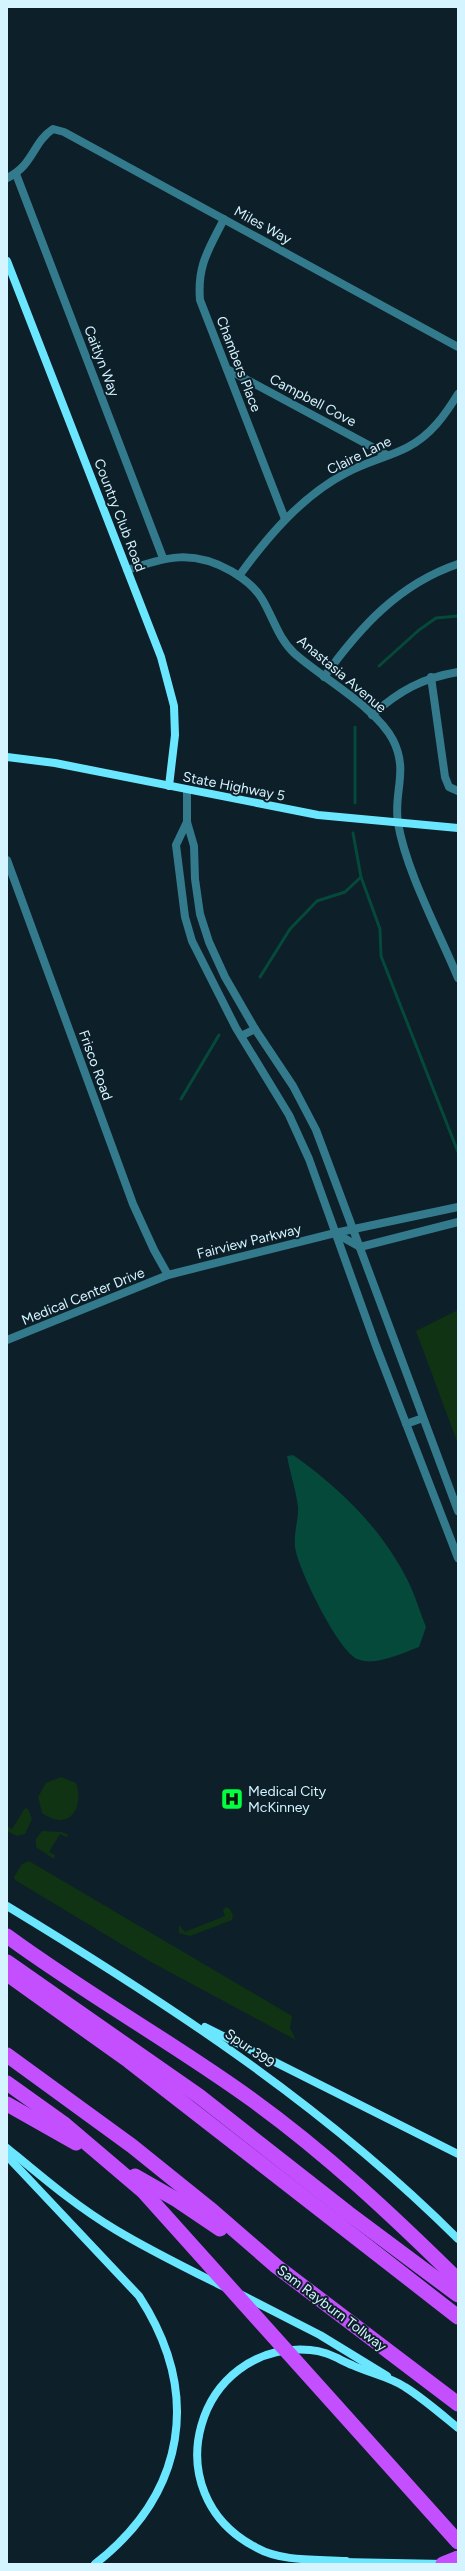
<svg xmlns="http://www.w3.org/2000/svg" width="465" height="2571" viewBox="0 0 465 2571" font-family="Figtree,sans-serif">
	<rect width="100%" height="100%" fill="#0d1f28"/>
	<g fill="#0f3313">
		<polygon points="458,1310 458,1444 416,1331"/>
		<path d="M 61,1777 L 76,1783 C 85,1809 68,1832 42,1813 L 38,1797 L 46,1783 Z"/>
		<polygon points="25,1808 28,1809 32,1819 25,1834 17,1836 7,1831 7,1826 12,1829"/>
		<polygon points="42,1831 62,1832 69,1835 66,1837 60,1834 49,1852 55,1855 54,1859 36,1847 36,1839"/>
		<polygon points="29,1861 292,2016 290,2028 296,2040 151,1962 15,1880 14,1877 22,1864"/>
		<polygon points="226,1907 230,1909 233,1915 232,1920 190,1936 179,1933 179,1925 185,1932 225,1916 223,1910"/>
	</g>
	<path fill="#05493a" d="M 293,1455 C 340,1488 382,1529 408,1581 C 415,1595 420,1612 426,1627 L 419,1647 C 402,1653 375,1667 357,1659 C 338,1650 301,1574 296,1552 C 292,1535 299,1521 298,1507 C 296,1490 290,1473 287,1456 Z"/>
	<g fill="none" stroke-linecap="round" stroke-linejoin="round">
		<g stroke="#05493a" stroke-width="3">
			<polyline points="379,666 419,630 436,618 458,616"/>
			<polyline points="355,727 355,803"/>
			<polyline points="361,877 380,929 381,956 458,1152"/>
			<polyline points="260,977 290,929 317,901 345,892 361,877 353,833"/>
			<polyline points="181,1099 219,1035"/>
		</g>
		<g stroke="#337b8c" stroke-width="8">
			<polyline points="16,174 163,558"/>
			<path d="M 7,178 C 33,166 33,142 53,129 L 64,132 L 458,347"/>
			<path d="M 224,219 C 209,249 197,265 200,300 L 285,519"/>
			<polyline points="227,369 387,455"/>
			<path d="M 127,570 C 167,557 192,549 231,571 C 243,578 255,587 262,599 C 273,617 278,638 294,653 C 322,678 377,708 393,740 C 409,771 393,793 398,823 C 406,871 439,932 458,978"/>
			<path d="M 239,576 C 268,536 302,496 346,473 C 366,462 389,457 408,447 C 431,435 445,415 458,394"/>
			<path d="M 324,677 C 360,627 399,584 458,564"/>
			<polyline points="431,677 445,777 449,787 458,791"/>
			<path d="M 372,715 C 399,691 422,678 458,672"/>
			<polyline points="187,790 187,822 194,846 195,879 200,914 209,942 225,977 255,1029 293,1086 316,1130 458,1511"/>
			<polyline points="187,822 176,845 185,917 192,941 236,1028 289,1115 309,1159 376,1346 458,1558"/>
			<polyline points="7,860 133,1204 154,1250 168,1275"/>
			<polyline points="241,1036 255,1029"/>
			<polyline points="406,1424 423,1418"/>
		</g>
		<g stroke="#337b8c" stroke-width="8">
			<polyline points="335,1233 360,1247 458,1222"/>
			<polyline points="7,1340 168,1275 335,1233 458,1207"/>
		</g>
		<g stroke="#6be6ff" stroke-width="8">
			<polyline points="7,261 161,657 174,706 175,735 169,786"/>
			<polyline points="7,757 55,763 318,815 458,828"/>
			<path d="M 7,1906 C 167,2003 325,2106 458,2239"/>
			<polyline points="205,2027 458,2154"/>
			<path d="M 7,2148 C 42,2177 77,2207 116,2230 C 151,2251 188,2269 224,2287"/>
			<path d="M 7,2156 L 139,2296 C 202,2393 186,2493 95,2564"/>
			<polyline points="242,2295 320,2335 387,2376"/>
			<path d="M 346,2561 C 318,2559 282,2562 257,2548 C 151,2494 197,2341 310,2350 C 326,2351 338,2359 352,2365 C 369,2373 390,2377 405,2387 C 424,2399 441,2414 458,2428"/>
			<polyline points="341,2562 445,2564"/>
		</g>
		<g stroke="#c44fff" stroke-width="15">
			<path d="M 7,1936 C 86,1994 172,2042 251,2099 C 326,2153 393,2216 458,2280"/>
			<polyline points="7,1962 199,2096 348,2213 458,2295"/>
			<polyline points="7,1974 129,2061 458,2317"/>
			<polyline points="7,2055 132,2146 209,2208 276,2266 458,2404"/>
			<polyline points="7,2083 63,2123 143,2191 458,2542"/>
			<polyline points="7,2104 76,2143"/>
			<polyline points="135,2176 177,2200 220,2229"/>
			<polyline points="443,2564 458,2558"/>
		</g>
	</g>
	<defs>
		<g id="hospital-square" transform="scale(1.15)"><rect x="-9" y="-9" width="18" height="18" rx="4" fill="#00ff3f" stroke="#0d1f28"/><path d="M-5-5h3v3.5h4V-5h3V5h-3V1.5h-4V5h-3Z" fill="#111"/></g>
	</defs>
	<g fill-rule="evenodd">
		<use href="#hospital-square" x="232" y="1799"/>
	</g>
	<g text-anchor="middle" stroke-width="4" stroke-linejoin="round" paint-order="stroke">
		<g font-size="14" fill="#d4f4ff" stroke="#0d1f28">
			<text transform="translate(263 225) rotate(29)" y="5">Miles Way</text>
			<text transform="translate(102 361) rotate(69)" y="5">Caitlyn Way</text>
			<text transform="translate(239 364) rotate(69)" y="5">Chambers Place</text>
			<text transform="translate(313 400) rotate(28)" y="5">Campbell Cove</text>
			<text transform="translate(359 455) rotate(-26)" y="5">Claire Lane</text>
			<text transform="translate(120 515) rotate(69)" y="5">Country Club Road</text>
			<text transform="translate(342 674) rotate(40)" y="5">Anastasia Avenue</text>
			<text transform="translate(234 786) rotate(11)" y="5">State Highway 5</text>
			<text transform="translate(96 1065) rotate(70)" y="5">Frisco Road</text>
			<text transform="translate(249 1241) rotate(-14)" y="5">Fairview Parkway</text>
			<text transform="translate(83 1296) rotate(-22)" y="5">Medical Center Drive</text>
			<text transform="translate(250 2048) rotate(35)" y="5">Spur 399</text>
			<text transform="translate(332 2308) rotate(37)" y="5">Sam Rayburn Tollway</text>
		</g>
		<g font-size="14" fill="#d4f4ff" stroke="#0d1f28" text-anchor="start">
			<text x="248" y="1796">Medical City<tspan x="248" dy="16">McKinney</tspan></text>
		</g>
	</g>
	<rect width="465" height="2571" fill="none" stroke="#d4f4ff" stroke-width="16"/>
</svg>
